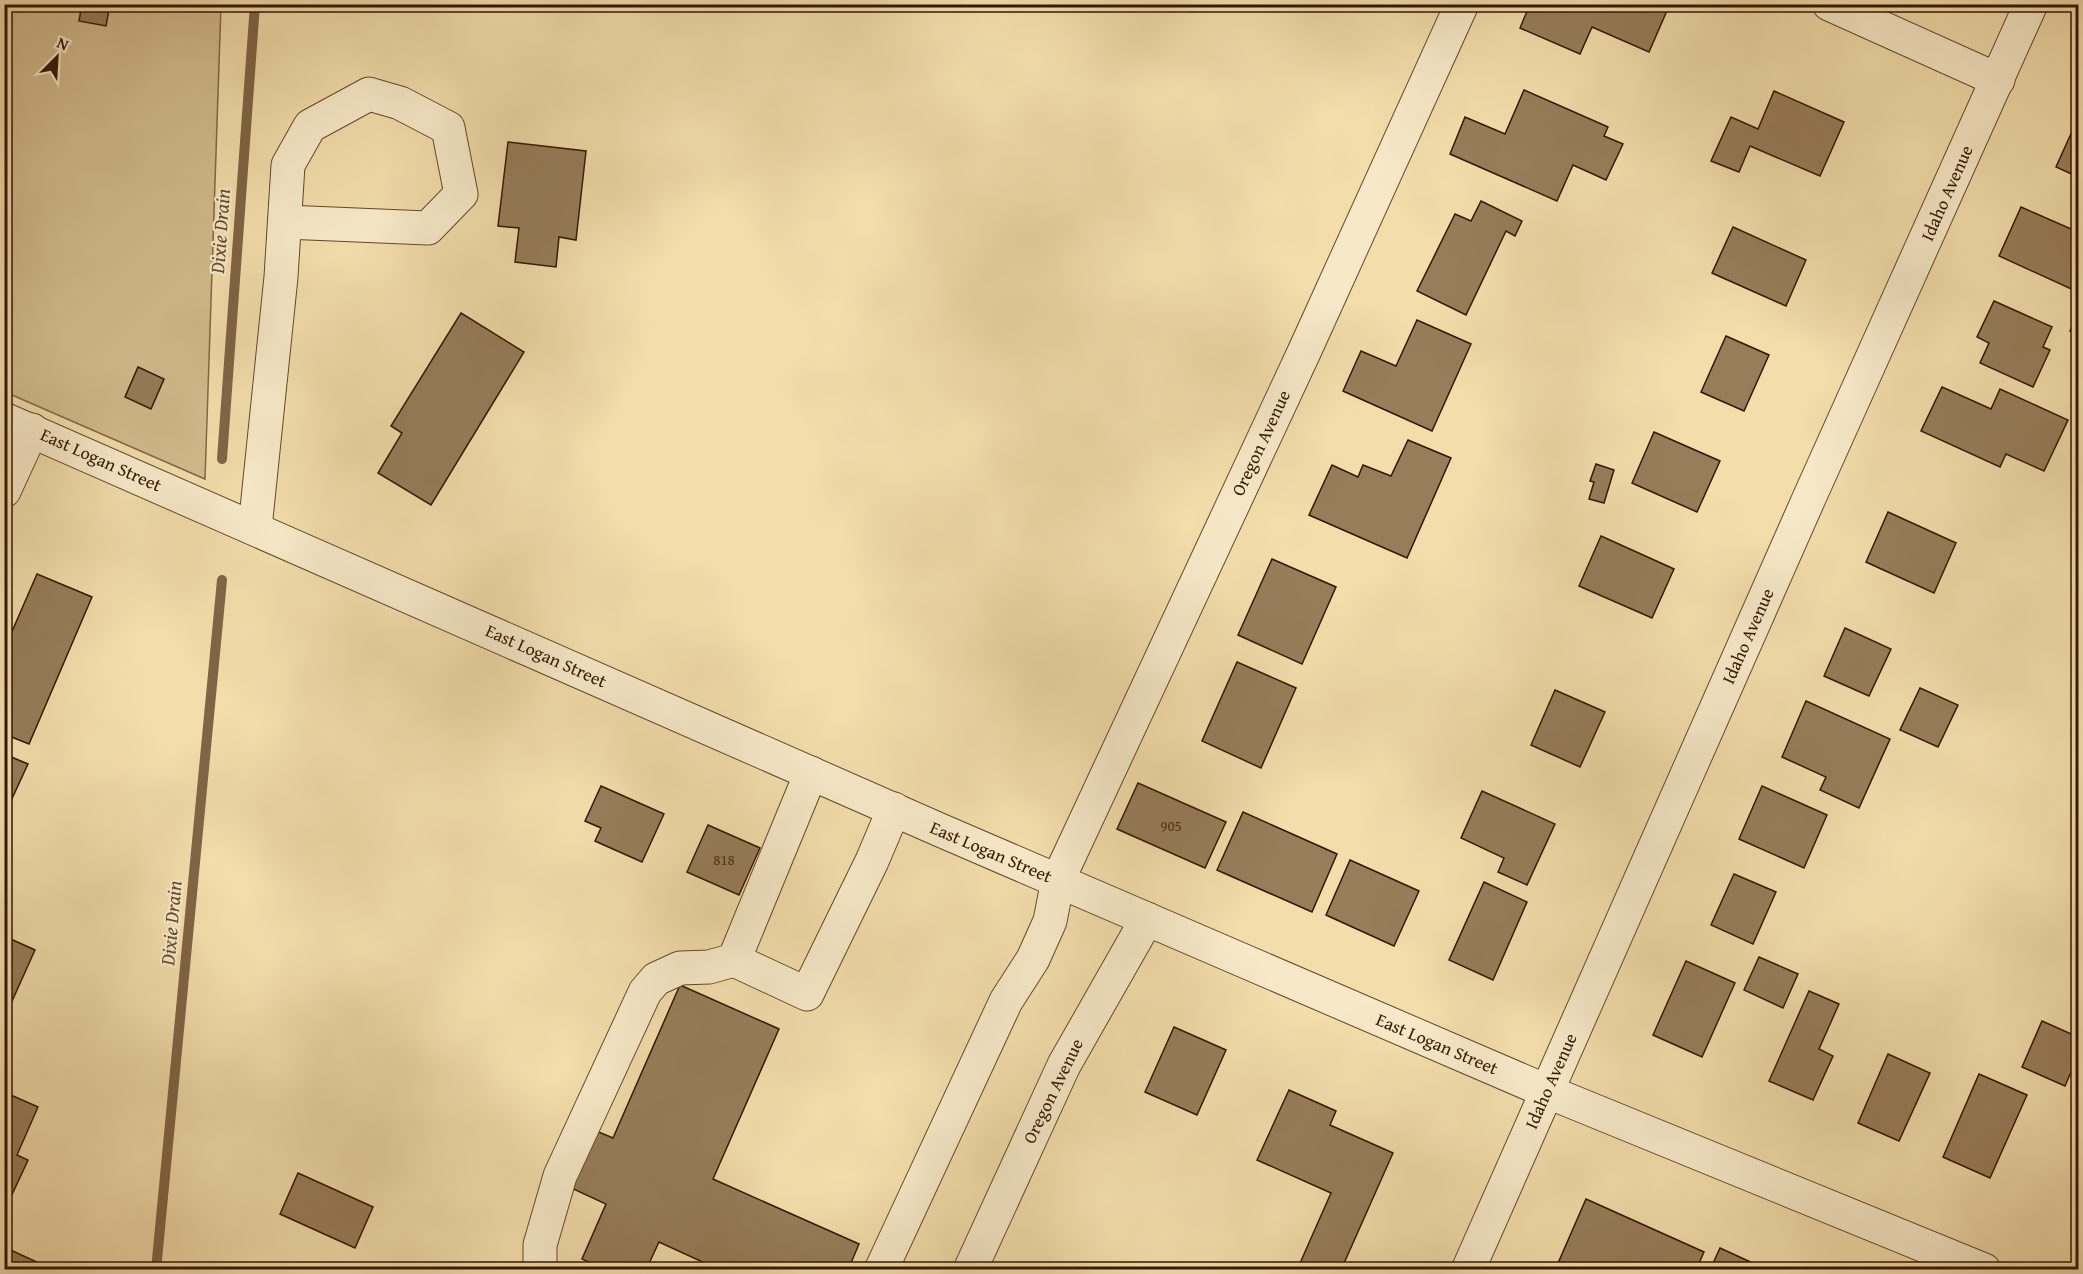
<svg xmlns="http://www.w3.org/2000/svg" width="2083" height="1274" viewBox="0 0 2083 1274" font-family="'Gentium Book Plus',serif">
	<rect width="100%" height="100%" fill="#f2ddab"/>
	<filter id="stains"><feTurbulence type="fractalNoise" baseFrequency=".00333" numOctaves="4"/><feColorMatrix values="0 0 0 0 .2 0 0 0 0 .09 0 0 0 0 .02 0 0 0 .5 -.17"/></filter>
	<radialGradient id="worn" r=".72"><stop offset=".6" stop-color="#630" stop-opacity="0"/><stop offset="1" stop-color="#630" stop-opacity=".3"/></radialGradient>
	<polygon fill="#d2bb8e" stroke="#846848" stroke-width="1.5" points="5,5 221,5 205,479 5,392"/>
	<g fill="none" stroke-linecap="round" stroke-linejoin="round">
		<g stroke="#806545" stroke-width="10">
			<polyline points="222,459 255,4"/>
			<polyline points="156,1270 222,580"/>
		</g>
	</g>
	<g fill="#977d5a" stroke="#351602" stroke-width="1.5">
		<polygon points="82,4 110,4 106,26 79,21"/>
		<polygon points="1530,4 1665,4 1669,6 1649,52 1592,27 1580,54 1520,28"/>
		<polygon points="1524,90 1608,127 1604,136 1623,144 1606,180 1573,165 1557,201 1450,154 1465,117 1505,134"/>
		<polygon points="1774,91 1844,122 1820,176 1750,146 1739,172 1711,161 1731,117 1758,129"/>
		<polygon points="2074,127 2078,129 2078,177 2056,167"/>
		<polygon points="508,142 586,151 576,240 559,237 556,267 515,262 519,228 498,226"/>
		<polygon points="1481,201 1522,221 1515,236 1506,231 1466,315 1417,291 1455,214 1471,221"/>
		<polygon points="2021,207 2078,232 2078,292 1999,256"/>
		<polygon points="1733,227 1806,260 1786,306 1712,273"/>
		<polygon points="1994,301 2052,327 2043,347 2050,350 2033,387 1980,363 1989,343 1977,337"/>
		<polygon points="2078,311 2078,334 2070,331"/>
		<polygon points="461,313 524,352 431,505 378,473 402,433 391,426"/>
		<polygon points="1417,320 1471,344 1432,431 1343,391 1361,351 1396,366"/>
		<polygon points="1726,336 1769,355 1744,411 1701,392"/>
		<polygon points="138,367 164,379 151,409 125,397"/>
		<polygon points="1942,387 1991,409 2000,389 2068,420 2044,471 2006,454 2000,467 1921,431"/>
		<polygon points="1654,432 1720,461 1697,512 1632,483"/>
		<polygon points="1408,440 1451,458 1407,558 1309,515 1332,465 1358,477 1363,465 1391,476"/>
		<polygon points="1596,464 1614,470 1604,503 1589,499 1594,482 1590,481"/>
		<polygon points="1888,512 1956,543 1934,593 1866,562"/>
		<polygon points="1601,536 1674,569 1652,618 1579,586"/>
		<polygon points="1272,559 1336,587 1302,664 1238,635"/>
		<polygon points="37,574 92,597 29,744 4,734 4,650"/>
		<polygon points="1845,628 1891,649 1869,696 1824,676"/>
		<polygon points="1237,662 1296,688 1261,768 1202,741"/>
		<polygon points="1920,688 1958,705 1938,747 1900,730"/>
		<polygon points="1555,690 1605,712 1580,767 1531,745"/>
		<polygon points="1806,701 1890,739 1859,808 1820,790 1826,777 1782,757"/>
		<polygon points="4,754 28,764 4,816"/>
		<polygon points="1138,783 1226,822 1205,868 1117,829"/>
		<polygon points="601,786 664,814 642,862 595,841 601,828 585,821"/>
		<polygon points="1762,786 1827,815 1804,868 1739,839"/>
		<polygon points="1482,791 1555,824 1527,885 1498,872 1504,858 1461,838"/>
		<polygon points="1243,812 1337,854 1312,912 1217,870"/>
		<polygon points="708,825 760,848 739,895 687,872"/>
		<polygon points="1350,860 1419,891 1394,946 1326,915"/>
		<polygon points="1734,874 1776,892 1753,944 1711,925"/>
		<polygon points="1484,882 1527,902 1493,980 1449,960"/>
		<polygon points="4,936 35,950 4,1019"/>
		<polygon points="1759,957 1798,974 1783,1008 1744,990"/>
		<polygon points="1686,961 1735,983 1702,1057 1653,1035"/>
		<polygon points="680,985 779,1029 713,1179 859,1244 848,1270 720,1270 659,1242 646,1270 605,1270 582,1259 606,1204 569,1187 594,1130 613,1138"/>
		<polygon points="1809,991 1839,1004 1819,1049 1833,1056 1813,1100 1769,1081"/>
		<polygon points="2042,1021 2078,1037 2078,1056 2065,1086 2022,1067"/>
		<polygon points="1174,1027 1226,1050 1197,1115 1145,1092"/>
		<polygon points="1888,1054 1930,1073 1899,1141 1858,1123"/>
		<polygon points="1979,1074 2027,1095 1990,1178 1943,1157"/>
		<polygon points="1289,1090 1336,1111 1330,1125 1393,1153 1341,1270 1297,1270 1331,1193 1257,1160"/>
		<polygon points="4,1092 38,1107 17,1155 28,1160 4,1212"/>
		<polygon points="298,1173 373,1207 355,1248 280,1214"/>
		<polygon points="1586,1199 1704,1252 1696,1270 1555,1270"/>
		<polygon points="4,1247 52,1269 52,1270 4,1270"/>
		<polygon points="1720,1248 1768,1270 1710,1270"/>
	</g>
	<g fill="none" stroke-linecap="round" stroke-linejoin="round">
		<g stroke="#64482c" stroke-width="35">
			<g id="minor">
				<polyline points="1829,4 1998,80"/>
				<polyline points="4,419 940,830 1546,1091 1984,1270"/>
				<polyline points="4,491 32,430"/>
				<polyline points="255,528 281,277 288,165 310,126 369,94 400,103 448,128 461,194 428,228 285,222"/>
				<polyline points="734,960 807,994 872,861 894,809"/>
				<polyline points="540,1270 540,1245 560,1176 645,992 656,979 680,968 709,967 734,960 811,773"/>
				<polyline points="881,1270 1006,1001 1033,959 1050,921 1058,880 1305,350 1462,4"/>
				<polyline points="970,1270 1064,1065 1147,919"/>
				<polyline points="1468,1270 1810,496 2031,4"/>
			</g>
		</g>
		<use href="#minor" stroke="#f7e9c8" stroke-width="33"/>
	</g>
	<g text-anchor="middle" stroke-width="4.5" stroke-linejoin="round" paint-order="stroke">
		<g font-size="15" fill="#4e3018">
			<text x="1171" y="831">905</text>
			<text x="724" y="865">818</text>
		</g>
		<g font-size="18" fill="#351602" stroke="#f7e9c8">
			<text transform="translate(1947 193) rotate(-66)" y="6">Idaho Avenue</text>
			<text transform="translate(1261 443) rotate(-65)" y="6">Oregon Avenue</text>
			<text transform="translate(101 460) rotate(24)" y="6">East Logan Street</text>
			<text transform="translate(1748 636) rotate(-66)" y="6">Idaho Avenue</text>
			<text transform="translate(546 656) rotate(24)" y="6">East Logan Street</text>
			<text transform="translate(991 852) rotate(23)" y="6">East Logan Street</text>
			<text transform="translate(1437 1044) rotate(23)" y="6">East Logan Street</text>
			<text transform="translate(1551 1081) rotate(-66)" y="6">Idaho Avenue</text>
			<text transform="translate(1053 1091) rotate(-64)" y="6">Oregon Avenue</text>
		</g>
		<g font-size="20" font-style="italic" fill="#674a2f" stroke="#f7e9c8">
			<text transform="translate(220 231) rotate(-86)" y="7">Dixie Drain</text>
			<text transform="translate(171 923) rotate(-85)" y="7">Dixie Drain</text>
		</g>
	</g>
	<rect width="2083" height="1274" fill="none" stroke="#f2ddab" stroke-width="24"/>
	<rect x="6" y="6" width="2071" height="1262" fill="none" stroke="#351602" stroke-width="3"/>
	<rect x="12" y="12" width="2059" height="1250" fill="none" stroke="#351602" stroke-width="1.5"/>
	<g transform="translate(57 57) rotate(24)" stroke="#f7e9c8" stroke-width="4.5" paint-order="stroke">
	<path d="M0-4.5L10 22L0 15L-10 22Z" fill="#351602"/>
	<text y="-9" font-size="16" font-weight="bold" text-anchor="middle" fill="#351602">N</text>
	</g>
	<rect width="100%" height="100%" filter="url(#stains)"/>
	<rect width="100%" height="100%" fill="url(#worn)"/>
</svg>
